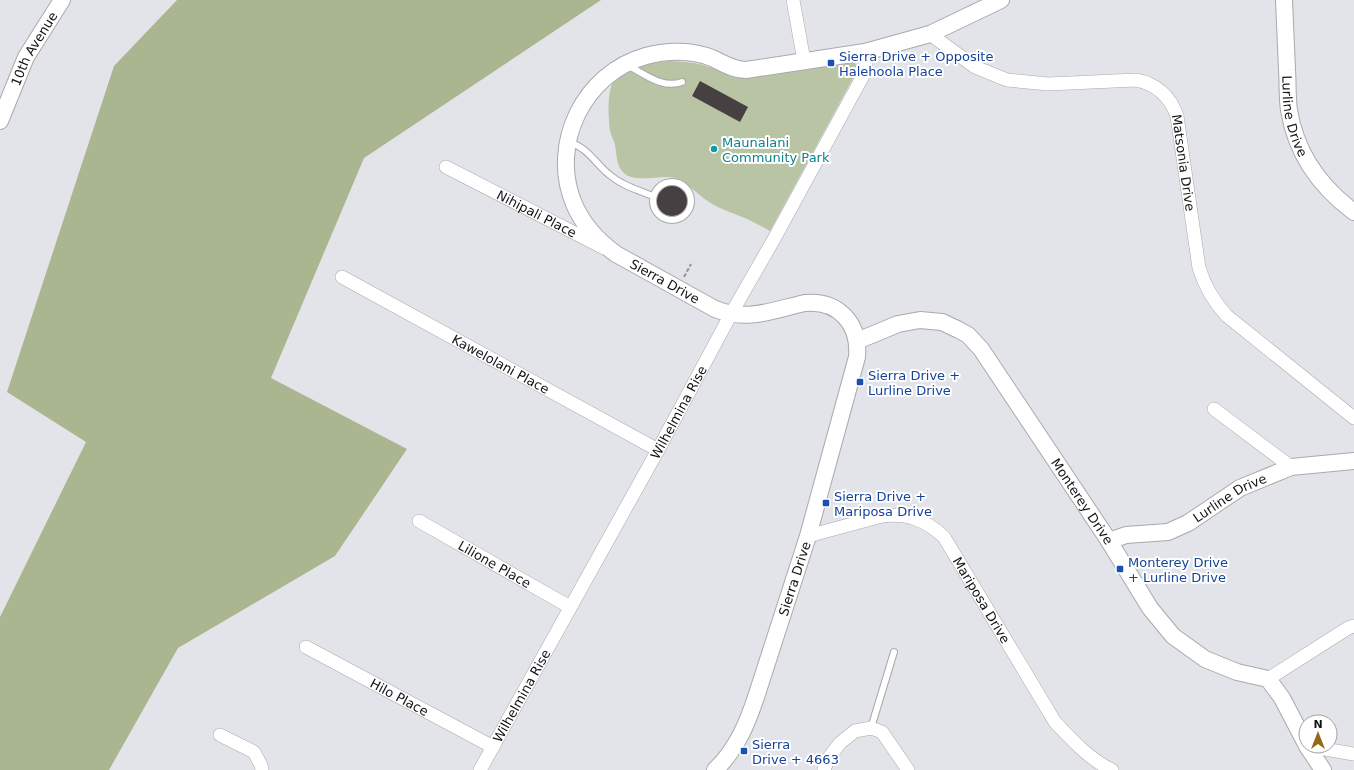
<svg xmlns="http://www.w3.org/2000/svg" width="1354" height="770" viewBox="0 0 1354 770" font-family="'DejaVu Sans',sans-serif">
	<rect width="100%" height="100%" fill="#e3e4ea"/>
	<path fill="#b9c4a5" d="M 668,61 C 679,61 691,62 703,65 C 717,69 730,76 745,78 L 851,62 L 857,64 L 858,69 L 770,231 C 759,225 749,219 737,215 C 728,211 718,208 709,202 C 699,196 686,181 675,178 C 660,174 636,184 624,173 C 616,166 617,155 615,145 C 614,140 611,136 610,131 C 608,117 607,91 614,80 C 622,68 655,62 668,61 Z"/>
	<polygon fill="#a9b68f" points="177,0 601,0 364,158 271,378 407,449 335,556 178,648 109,770 0,770 0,617 86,442 7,392 114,66"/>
	<g fill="#464042">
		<polygon points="700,81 748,107 740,122 692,96"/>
		<circle cx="672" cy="201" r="17"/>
	</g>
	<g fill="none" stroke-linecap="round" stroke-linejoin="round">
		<g stroke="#a8a9ae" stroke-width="8">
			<g id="service">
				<path d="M 629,66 C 646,75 663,89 682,82"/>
				<path d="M 570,143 C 588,147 597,166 611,176 C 623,186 638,190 653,196"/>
				<circle cx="672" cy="201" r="19"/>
				<polyline points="871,728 894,652"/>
			</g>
		</g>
		<g stroke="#a8a9ae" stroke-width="14">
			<g id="minor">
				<polyline points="793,0 804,61"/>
				<path id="s1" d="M 930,34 L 975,67 L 1007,80 L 1048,84 L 1136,80 C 1157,84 1170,96 1177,116 L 1199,268 C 1205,287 1213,301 1227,316 L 1354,418"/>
				<path id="s2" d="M 446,167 L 604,248"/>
				<path id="s3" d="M 342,277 L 658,450"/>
				<polyline points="1214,409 1291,467"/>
				<path id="s4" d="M 419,521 L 570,607"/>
				<path id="s5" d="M 808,536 L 882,516 C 907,513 926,520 944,537 L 1055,722 C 1072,740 1089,759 1112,770"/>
				<path id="s6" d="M 306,647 L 493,747"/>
				<polyline points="1268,679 1348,628 1354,626"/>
				<polyline points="220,735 254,752 261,765 262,770"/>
				<polyline points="1307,746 1354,754"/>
				<path id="s7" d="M 480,770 L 658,450 L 731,314 L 774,239 L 864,74 L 866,63 L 865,52"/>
				<polyline points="824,770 828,759 840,743 855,731 871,728 882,732 908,770"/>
			</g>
		</g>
		<g stroke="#a8a9ae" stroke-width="18">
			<g id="tertiary">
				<path id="s8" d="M 1284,0 C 1285,23 1286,47 1287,70 C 1288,83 1287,97 1289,110 C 1296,154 1319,186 1354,212"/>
				<path id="s9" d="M 0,121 L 26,57 L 62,0"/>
				<path id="s10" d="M 857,341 L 898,324 L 920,320 L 942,322 L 959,330 L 968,335 L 981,349 L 1109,541 L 1150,608 L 1173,636 L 1205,659 L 1237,672 L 1268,679 L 1282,698 L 1306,744"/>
				<path id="s11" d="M 1109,541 L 1126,535 L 1168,532 L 1188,523 L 1240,488 L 1291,467 L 1354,461"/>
				<polyline points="1307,746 1323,770"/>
				<path id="s12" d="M 715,770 C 737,749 748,722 757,694 L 808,536 L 857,357 C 860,324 839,300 805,303 C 773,310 748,322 715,309 L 616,254 C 598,241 583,225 574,204 C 549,144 584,73 646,56 C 667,50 692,50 712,58 C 723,63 733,70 746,70 L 865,52 L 930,34 L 1001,0"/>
			</g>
		</g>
		<polyline stroke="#949599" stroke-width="2" stroke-dasharray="4 2" stroke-linecap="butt" points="684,277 691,264"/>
		<use href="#service" stroke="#fff" stroke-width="6"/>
		<use href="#minor" stroke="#fff" stroke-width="13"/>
		<use href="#tertiary" stroke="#fff" stroke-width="16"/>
	</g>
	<g fill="#1a4fb4" stroke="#fff" stroke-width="1.5">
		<rect x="827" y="59" width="8" height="8" rx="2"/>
		<rect x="856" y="378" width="8" height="8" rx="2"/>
		<rect x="822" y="499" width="8" height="8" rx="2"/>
		<rect x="1116" y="565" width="8" height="8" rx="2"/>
		<rect x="740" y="747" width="8" height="8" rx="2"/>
	</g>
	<circle fill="#0f9aa8" stroke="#fff" stroke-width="1.5" cx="714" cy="149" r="4"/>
	<g text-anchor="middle" stroke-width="4" stroke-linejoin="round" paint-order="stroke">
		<g font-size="13" fill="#131315" stroke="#fff">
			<text dy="5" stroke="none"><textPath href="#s9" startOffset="80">10th Avenue</textPath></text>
			<text dy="5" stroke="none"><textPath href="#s8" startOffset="117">Lurline Drive</textPath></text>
			<text dy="5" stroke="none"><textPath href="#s1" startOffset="324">Matsonia Drive</textPath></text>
			<text dy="5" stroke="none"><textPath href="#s2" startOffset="102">Nihipali Place</textPath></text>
			<text transform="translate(665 281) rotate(29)" y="5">Sierra Drive</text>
			<text dy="5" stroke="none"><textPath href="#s3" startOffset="181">Kawelolani Place</textPath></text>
			<text dy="5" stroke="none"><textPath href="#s7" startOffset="409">Wilhelmina Rise</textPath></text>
			<text dy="5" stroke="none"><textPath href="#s11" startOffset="131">Lurline Drive</textPath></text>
			<text dy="5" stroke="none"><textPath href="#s10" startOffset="320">Monterey Drive</textPath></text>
			<text dy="5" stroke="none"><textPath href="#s4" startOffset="87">Lilione Place</textPath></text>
			<text dy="5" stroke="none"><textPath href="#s12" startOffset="209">Sierra Drive</textPath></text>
			<text dy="5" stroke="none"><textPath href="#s5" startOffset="218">Mariposa Drive</textPath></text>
			<text dy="5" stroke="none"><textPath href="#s7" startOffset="85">Wilhelmina Rise</textPath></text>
			<text dy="5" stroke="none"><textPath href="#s6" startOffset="106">Hilo Place</textPath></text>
		</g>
		<g font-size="13" fill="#164399" stroke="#fff" text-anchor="start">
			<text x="839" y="61">Sierra Drive + Opposite<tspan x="839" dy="15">Halehoola Place</tspan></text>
			<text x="868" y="380">Sierra Drive +<tspan x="868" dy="15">Lurline Drive</tspan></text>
			<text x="834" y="501">Sierra Drive +<tspan x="834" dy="15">Mariposa Drive</tspan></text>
			<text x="1128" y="567">Monterey Drive<tspan x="1128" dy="15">+ Lurline Drive</tspan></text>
			<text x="752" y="749">Sierra<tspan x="752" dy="15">Drive + 4663</tspan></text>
		</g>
		<g font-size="13" fill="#0d838f" stroke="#fff" text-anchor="start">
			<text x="722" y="147">Maunalani<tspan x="722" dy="15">Community Park</tspan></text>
		</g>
	</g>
	<g transform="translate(1318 734)"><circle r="19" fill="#ffffff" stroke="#a1a1a1"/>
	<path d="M0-3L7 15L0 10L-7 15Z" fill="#946914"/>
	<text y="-6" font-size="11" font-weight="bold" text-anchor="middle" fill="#131315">N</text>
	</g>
</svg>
